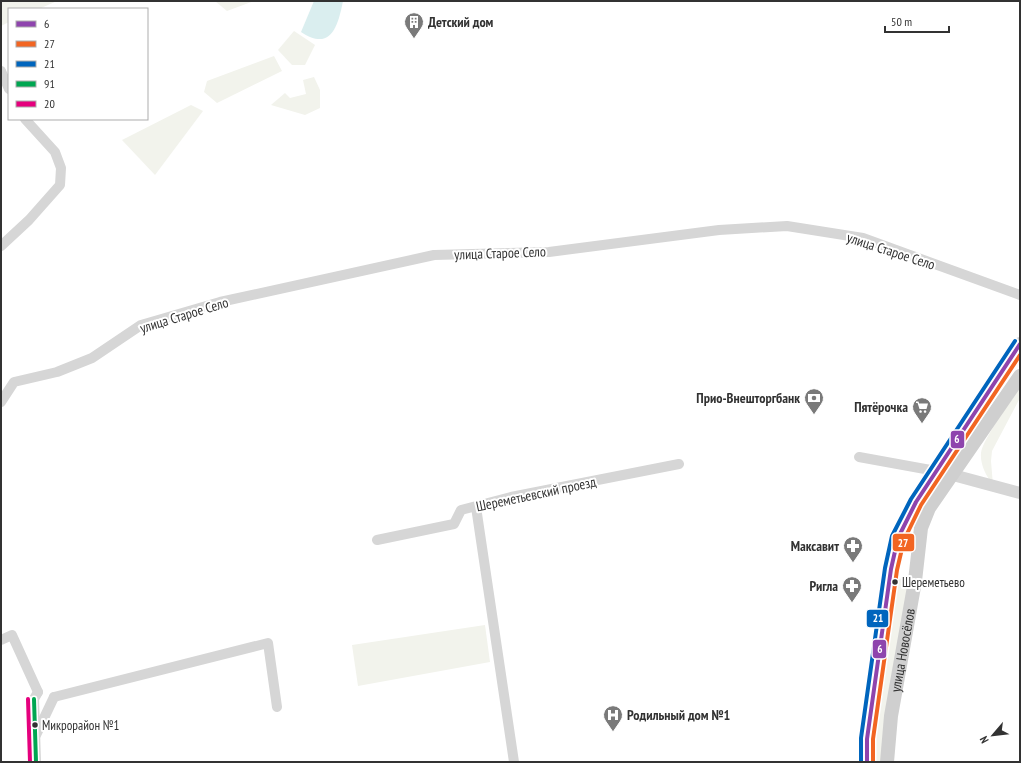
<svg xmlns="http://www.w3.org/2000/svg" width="1021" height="763" viewBox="0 0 1021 763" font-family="'PT Sans Narrow',sans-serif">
	<rect width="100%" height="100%" fill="#fff"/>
	<g fill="#f2f3ec">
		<polygon points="4,1 57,1 39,9 9,9 9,22 1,26 1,2"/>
		<polygon points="215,1 254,1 227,11"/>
		<polygon points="294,31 315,45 305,65 292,65 278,50"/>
		<polygon points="274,56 282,71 217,103 204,92 207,81"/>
		<polygon points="314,77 320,90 320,108 305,115 271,105 285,93 290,98 306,94 303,80"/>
		<polygon points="191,105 203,111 155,175 122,140"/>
		<path d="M 1020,388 L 1020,398 L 992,451 L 991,461 L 993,485 C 986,476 980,464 981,453 C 983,439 1011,401 1020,388 Z"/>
		<polygon points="905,577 909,579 883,762 870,762 875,712 897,580"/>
		<polygon points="485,625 490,662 358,686 352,645"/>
	</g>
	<path fill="#daeeef" d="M 314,1 L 343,1 C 338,26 331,52 301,32 Z"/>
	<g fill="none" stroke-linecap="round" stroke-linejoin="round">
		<g stroke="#d6d6d6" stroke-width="10">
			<polyline points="1,71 9,89"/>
			<polyline points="1,246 29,220 60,185 61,168 55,152 25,119"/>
			<polyline points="1,402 14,382 57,372 92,358 141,325 220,302 434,255 549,252 719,230 787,226 863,238 1020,295"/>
			<polyline points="859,457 936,471"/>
			<polyline points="476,507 514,762"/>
			<polyline points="377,540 454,524 461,510 511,497 679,464"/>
			<polyline points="1,640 12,635 38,692"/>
			<polyline points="54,697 268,643 277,707"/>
			<polyline points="36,735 54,697"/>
			<polyline points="36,762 34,699 38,692"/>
		</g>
		<polyline stroke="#d6d6d6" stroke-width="12" points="953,475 1020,493"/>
		<g stroke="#cfcfcf" stroke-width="14">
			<polyline points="867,762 867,739 891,569 898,538 916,502 1020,344"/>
			<path id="s1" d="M 887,762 L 891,716 L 915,581 L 921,528 L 929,508 L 1020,376"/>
		</g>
		<g stroke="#fff" stroke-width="7">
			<polyline id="bus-1" points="867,762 867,739 891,569 898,538 916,502 1020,344"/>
		</g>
		<g stroke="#fff" stroke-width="7">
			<polyline id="bus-2" points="873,762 873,739 897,570 904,540 921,505 1020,355"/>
		</g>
		<g stroke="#fff" stroke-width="7">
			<polyline id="bus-3" points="861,762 861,738 885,568 892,536 911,499 1015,341"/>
		</g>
		<g stroke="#fff" stroke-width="7">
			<polyline id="bus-4" points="34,699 36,762"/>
		</g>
		<g stroke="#fff" stroke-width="7">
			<polyline id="bus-5" points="28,699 30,762"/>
		</g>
		<use href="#bus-1" stroke="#8e44ad" stroke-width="4"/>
		<use href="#bus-2" stroke="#f26522" stroke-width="4"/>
		<use href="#bus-3" stroke="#0065bd" stroke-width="4"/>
		<use href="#bus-4" stroke="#00a651" stroke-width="4"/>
		<use href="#bus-5" stroke="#e5007d" stroke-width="4"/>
	</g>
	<defs>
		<g id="building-pin" transform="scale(1)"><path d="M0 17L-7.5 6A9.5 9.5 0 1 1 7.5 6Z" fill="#7a7a7a" stroke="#fff"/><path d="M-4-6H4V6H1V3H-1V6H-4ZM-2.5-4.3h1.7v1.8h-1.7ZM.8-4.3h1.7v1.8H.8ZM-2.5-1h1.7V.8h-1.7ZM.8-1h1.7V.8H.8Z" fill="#fff"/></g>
		<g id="bank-pin" transform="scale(1)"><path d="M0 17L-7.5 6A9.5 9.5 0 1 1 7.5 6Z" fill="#7a7a7a" stroke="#fff"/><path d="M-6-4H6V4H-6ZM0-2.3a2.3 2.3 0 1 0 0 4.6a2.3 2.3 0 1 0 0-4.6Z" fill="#fff"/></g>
		<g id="supermarket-pin" transform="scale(1)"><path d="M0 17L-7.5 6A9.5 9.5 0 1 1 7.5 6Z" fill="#7a7a7a" stroke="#fff"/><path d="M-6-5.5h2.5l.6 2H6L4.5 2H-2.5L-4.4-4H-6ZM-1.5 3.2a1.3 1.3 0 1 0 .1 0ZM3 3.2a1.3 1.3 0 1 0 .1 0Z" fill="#fff"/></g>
		<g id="pharmacy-pin" transform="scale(1)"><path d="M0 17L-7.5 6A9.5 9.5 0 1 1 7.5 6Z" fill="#7a7a7a" stroke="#fff"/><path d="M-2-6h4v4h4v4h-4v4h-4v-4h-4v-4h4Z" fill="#fff"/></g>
		<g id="hospital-pin" transform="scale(1)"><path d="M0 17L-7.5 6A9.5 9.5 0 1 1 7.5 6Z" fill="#7a7a7a" stroke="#fff"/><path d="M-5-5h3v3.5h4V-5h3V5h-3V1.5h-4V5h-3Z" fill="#fff"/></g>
	</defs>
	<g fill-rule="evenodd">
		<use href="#building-pin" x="414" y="22"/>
		<use href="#bank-pin" x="814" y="398"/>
		<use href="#supermarket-pin" x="922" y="407"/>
		<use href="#pharmacy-pin" x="853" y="546"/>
		<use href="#pharmacy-pin" x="852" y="586"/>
		<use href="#hospital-pin" x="613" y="715"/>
	</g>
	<g fill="#323232" stroke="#fff" stroke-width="1.5">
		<circle cx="895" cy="582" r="3.5"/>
		<circle cx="35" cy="725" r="3.5"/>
	</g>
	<g text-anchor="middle" stroke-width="4" stroke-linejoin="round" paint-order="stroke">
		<g font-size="13" fill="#323232" stroke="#fff" text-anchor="start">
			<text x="902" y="587">Шереметьево</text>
			<text x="42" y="730">Микрорайон №1</text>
		</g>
		<g font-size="14" font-weight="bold" fill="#323232" stroke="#fff" text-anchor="end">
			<text x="428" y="27" text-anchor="start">Детский дом</text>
			<text x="800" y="403">Прио-Внешторгбанк</text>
			<text x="908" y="412">Пятёрочка</text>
			<text x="839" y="551">Максавит</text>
			<text x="838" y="591">Ригла</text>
			<text x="627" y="720" text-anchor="start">Родильный дом №1</text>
		</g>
		<g font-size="14" fill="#323232" stroke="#fff">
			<text transform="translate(891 251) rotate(18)" y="5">улица Старое Село</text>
			<text transform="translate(500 253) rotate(-2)" y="5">улица Старое Село</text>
			<text transform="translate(184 315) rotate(-17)" y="5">улица Старое Село</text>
			<text transform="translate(536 494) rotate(-12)" y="5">Шереметьевский проезд</text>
			<text dy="5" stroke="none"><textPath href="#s1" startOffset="113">улица Новосёлов</textPath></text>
		</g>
	</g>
	<g stroke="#fff" stroke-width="1.5">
		<rect x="950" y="430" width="15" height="19" rx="4" fill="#8e44ad"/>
		<rect x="892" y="533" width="23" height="19" rx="4" fill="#f26522"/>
		<rect x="866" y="609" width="23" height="19" rx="4" fill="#0065bd"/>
		<rect x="872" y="639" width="15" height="20" rx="4" fill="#8e44ad"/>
	</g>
	<g font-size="11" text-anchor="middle" font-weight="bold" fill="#fff">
		<text x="957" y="443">6</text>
		<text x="903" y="547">27</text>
		<text x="878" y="622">21</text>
		<text x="880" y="653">6</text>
	</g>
	<rect width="1021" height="763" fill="none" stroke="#323232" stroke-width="4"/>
	<rect x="8" y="8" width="140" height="112" fill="#ffffff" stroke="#adadad"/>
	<rect x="16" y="21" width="20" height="6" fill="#8e44ad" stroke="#adadad"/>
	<text x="44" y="28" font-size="12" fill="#323232">6</text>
	<rect x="16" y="41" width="20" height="6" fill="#f26522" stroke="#adadad"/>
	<text x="44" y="48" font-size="12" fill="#323232">27</text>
	<rect x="16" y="61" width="20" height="6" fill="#0065bd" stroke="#adadad"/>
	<text x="44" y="68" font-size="12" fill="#323232">21</text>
	<rect x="16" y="81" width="20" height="6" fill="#00a651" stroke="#adadad"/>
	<text x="44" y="88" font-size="12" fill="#323232">91</text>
	<rect x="16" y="101" width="20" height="6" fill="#e5007d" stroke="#adadad"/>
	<text x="44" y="108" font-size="12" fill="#323232">20</text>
	<g transform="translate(993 735) rotate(242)" stroke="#ffffff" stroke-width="3" paint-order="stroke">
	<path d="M0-3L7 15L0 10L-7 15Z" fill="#323232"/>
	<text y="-6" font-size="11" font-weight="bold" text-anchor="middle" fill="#323232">N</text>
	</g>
	<path d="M885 26v6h64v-6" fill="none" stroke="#323232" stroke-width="2"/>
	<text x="891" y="26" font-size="12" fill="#323232" stroke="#ffffff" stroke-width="3" paint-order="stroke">50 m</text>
</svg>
